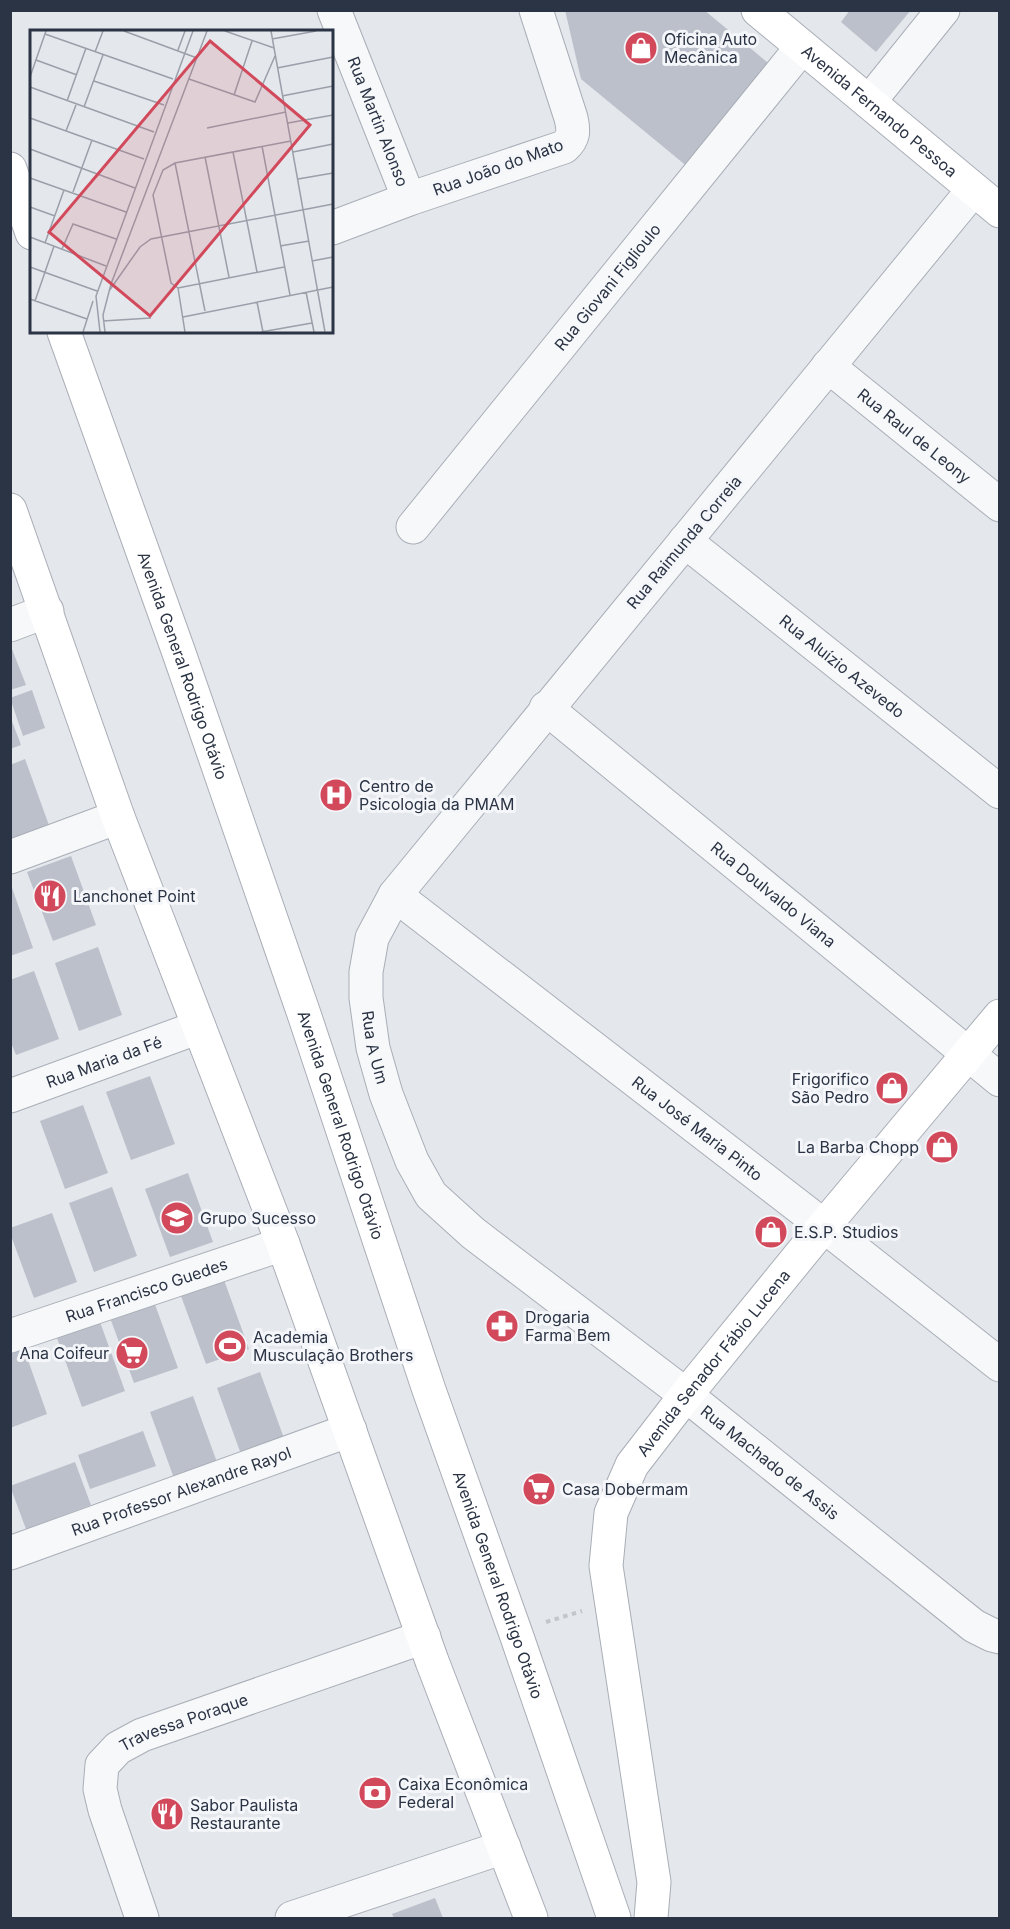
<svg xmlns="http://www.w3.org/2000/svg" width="1010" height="1929" viewBox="0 0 1010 1929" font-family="Inter,sans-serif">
	<rect width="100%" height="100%" fill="#e4e7ec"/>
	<g fill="#bbc0ca">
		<polygon points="565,10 704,10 773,67 689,168 581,79"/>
		<polygon points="850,10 911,10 876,52 841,22"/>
		<polygon points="10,644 26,685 10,690"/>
		<polygon points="32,690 45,728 23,736 10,698"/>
		<polygon points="10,716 21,745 10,749"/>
		<polygon points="25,759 50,828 10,842 10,765"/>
		<polygon points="71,856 96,925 53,941 27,872"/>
		<polygon points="11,885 33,948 10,956 10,886"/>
		<polygon points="98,947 122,1015 79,1031 55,963"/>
		<polygon points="34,971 59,1039 16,1055 10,1040 10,980"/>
		<polygon points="150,1076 175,1144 131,1160 106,1092"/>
		<polygon points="83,1105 108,1173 65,1189 40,1121"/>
		<polygon points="188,1173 213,1242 170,1257 145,1189"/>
		<polygon points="112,1187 137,1256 94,1272 69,1203"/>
		<polygon points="52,1213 77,1282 34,1298 10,1233 10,1228"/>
		<polygon points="224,1280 249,1349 206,1364 181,1296"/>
		<polygon points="153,1299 178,1368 134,1383 109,1315"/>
		<polygon points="100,1322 125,1391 82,1407 57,1338"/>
		<polygon points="23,1346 47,1414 10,1428 10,1350"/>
		<polygon points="260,1372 285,1441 242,1457 217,1388"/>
		<polygon points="193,1396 218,1465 175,1481 150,1412"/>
		<polygon points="143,1431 156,1466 90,1489 78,1455"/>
		<polygon points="75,1462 91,1505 26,1529 10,1486"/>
		<polygon points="435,1898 443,1918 394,1918 392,1914"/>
	</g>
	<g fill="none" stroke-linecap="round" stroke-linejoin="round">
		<g stroke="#a9aeb7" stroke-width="35">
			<g id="street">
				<path id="s1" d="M 334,10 L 409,199"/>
				<polyline points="869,102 943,10"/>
				<path id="s2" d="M 973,190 L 395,895 L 372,938 L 366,972 L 366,998 L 373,1048 L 386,1094 L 412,1161 L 431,1195 L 473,1233 L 686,1395 L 974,1626 L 992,1635 L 1000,1637"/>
				<path d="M 332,228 L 409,199 L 564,147 C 574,138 574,131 571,118 L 536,10"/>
				<path id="s3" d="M 828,366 L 1000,505"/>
				<path id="s4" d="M 413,527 L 802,47"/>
				<path id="s5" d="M 685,541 L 1000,792"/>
				<polyline points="10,625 47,611"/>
				<path id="s6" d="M 546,708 L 1000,1080"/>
				<polyline points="10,857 118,817"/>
				<path id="s7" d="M 395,895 L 824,1226 L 1000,1365"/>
				<path id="s8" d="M 10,1096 L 199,1027"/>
				<path id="s9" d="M 10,1336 L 283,1244"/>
				<path id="s10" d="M 10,1553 L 350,1430"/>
				<path id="s11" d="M 142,1918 L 105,1810 L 100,1789 L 102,1765 L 118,1748 L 142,1735 L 424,1637"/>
				<polyline points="292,1918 504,1847"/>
			</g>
		</g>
		<g stroke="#a9aeb7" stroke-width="35">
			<g id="secondary">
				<path id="s12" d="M 758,10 L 1000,211"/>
				<polyline points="10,169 32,233"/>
				<path id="s13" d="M 64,332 L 179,653 L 305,1017 L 429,1390 L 516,1634 L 614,1918"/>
				<polyline points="10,510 118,817 283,1244 432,1661 531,1918"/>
				<path id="s14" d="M 651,1918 L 654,1882 L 606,1566 L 611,1513 L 632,1465 L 686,1395 L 824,1226 L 1000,1016"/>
			</g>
		</g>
		<polyline stroke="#c2c5cb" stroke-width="4" stroke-dasharray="4.5 4.5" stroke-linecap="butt" points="546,1622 582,1611"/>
		<use href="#street" stroke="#f7f8fa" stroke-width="33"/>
		<use href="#secondary" stroke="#fff" stroke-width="33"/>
	</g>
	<defs>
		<g id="shop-disc" transform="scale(1.725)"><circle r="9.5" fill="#d1495b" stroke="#f4f6f9"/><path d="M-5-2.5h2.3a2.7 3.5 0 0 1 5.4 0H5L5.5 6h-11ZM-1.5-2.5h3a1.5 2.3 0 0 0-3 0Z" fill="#fff"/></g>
		<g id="hospital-disc" transform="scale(1.725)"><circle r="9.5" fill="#d1495b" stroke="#f4f6f9"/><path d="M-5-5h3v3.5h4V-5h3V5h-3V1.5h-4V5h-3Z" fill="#fff"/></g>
		<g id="restaurant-disc" transform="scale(1.725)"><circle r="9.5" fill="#d1495b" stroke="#f4f6f9"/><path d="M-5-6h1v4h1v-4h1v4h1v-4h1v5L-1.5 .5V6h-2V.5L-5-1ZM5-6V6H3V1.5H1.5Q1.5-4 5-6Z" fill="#fff"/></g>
		<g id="school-disc" transform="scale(1.725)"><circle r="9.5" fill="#d1495b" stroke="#f4f6f9"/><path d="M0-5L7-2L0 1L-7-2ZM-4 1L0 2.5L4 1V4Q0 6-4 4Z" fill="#fff"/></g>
		<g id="pharmacy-disc" transform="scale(1.725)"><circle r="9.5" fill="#d1495b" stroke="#f4f6f9"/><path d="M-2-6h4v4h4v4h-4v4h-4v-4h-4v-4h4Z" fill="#fff"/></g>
		<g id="stadium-disc" transform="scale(1.725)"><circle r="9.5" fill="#d1495b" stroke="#f4f6f9"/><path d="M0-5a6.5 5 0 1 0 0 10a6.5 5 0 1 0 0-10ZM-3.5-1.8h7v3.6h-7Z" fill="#fff"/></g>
		<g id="supermarket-disc" transform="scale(1.725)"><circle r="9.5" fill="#d1495b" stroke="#f4f6f9"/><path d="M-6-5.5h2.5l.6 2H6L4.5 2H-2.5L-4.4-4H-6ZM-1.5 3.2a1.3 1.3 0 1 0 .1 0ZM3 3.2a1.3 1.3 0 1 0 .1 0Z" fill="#fff"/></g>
		<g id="bank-disc" transform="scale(1.725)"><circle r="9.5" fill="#d1495b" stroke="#f4f6f9"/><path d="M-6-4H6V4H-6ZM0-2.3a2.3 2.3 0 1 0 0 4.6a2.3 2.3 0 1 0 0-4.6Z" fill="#fff"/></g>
	</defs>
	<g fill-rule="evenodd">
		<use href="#shop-disc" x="641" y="48"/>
		<use href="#hospital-disc" x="336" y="795"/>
		<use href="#restaurant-disc" x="50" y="896"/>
		<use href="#shop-disc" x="892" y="1088"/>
		<use href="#shop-disc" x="942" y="1147"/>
		<use href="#school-disc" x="177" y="1218"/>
		<use href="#shop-disc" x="771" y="1232"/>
		<use href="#pharmacy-disc" x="502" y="1326"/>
		<use href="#stadium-disc" x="230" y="1346"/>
		<use href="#supermarket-disc" x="132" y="1353"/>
		<use href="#supermarket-disc" x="539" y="1489"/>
		<use href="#bank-disc" x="375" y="1793"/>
		<use href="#restaurant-disc" x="167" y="1814"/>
	</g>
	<g text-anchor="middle" stroke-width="6" stroke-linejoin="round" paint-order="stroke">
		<g font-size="16" fill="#2b3445" stroke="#f4f6f9" text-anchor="start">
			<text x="664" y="45">Oficina Auto<tspan x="664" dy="18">Mecânica</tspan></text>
			<text x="359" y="792">Centro de<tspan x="359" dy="18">Psicologia da PMAM</tspan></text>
			<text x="73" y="902">Lanchonet Point</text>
			<text x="869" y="1085" text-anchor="end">Frigorifico<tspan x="869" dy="18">São Pedro</tspan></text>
			<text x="919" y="1153" text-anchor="end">La Barba Chopp</text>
			<text x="200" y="1224">Grupo Sucesso</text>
			<text x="794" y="1238">E.S.P. Studios</text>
			<text x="525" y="1323">Drogaria<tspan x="525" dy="18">Farma Bem</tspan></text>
			<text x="253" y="1343">Academia<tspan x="253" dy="18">Musculação Brothers</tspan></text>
			<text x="109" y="1359" text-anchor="end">Ana Coifeur</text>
			<text x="562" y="1495">Casa Dobermam</text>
			<text x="398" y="1790">Caixa Econômica<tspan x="398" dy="18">Federal</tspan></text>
			<text x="190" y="1811">Sabor Paulista<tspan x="190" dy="18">Restaurante</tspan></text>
		</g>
		<g font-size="16" fill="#2b3445" stroke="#f4f6f9">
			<text dy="6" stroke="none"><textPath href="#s12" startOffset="158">Avenida Fernando Pessoa</textPath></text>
			<text dy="6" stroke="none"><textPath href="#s1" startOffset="120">Rua Martin Alonso</textPath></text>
			<text transform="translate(498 167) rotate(-20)" y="6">Rua João do Mato</text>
			<text dy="6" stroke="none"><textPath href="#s4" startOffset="309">Rua Giovani Figlioulo</textPath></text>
			<text dy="6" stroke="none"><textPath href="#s3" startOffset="111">Rua Raul de Leony</textPath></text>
			<text transform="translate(684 542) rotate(-50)" y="6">Rua Raimunda Correia</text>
			<text dy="6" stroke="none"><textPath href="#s13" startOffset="354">Avenida General Rodrigo Otávio</textPath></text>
			<text dy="6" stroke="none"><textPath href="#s5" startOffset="201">Rua Aluízio Azevedo</textPath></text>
			<text dy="6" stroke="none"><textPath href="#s6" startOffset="294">Rua Doulvaldo Viana</textPath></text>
			<text dy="6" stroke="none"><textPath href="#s2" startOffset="1071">Rua A Um</textPath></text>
			<text dy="6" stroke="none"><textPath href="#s8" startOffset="100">Rua Maria da Fé</textPath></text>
			<text dy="6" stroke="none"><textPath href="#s13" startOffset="840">Avenida General Rodrigo Otávio</textPath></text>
			<text dy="6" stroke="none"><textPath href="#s7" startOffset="382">Rua José Maria Pinto</textPath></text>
			<text dy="6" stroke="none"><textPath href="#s9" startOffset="144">Rua Francisco Guedes</textPath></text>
			<text dy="6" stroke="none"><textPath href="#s14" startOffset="592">Avenida Senador Fábio Lucena</textPath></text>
			<text dy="6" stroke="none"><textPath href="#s2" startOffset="1662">Rua Machado de Assis</textPath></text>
			<text dy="6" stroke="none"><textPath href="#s10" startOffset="182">Rua Professor Alexandre Rayol</textPath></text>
			<text dy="6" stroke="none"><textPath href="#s13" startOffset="1326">Avenida General Rodrigo Otávio</textPath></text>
			<text dy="6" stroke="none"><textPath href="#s11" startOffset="254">Travessa Poraque</textPath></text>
		</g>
	</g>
	<g transform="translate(30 30)">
		<rect width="303" height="303" fill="#e4e7ec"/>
		<path fill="none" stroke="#9a9fa9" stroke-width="1.5" d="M 94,1 L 167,28M 195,1 L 244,18M 241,1 L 295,302M 15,4 L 143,49M 242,9 L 286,1M 148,20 L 155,1M 65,22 L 73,1M 6,30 L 47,45M 247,38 L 303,27M 0,47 L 16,1M 159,49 L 225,72 L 245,26M 64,51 L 134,75M 0,57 L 124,102M 204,65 L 222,11M 252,66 L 303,56M 37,71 L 56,18M 54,77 L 73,25M 0,88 L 114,129M 258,93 L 303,85M 177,98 L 256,82M 36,101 L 46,75M 232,116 L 260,265M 0,119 L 105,158M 203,122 L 227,242M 263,122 L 303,114M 175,127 L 199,247M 145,133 L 175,281M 0,148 L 96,182M 268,149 L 303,143M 43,162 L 62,110M 0,177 L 25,186M 0,207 L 76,236M 15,213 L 34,160M 250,216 L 279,211M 32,219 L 43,194 L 86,209M 282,231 L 303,227M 0,237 L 67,261M 148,258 L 141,253 L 123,165 L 133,140 L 145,133 L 261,111M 148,258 L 254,237M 148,258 L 155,302M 79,261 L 110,217 L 121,209 L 303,174M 276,262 L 284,302M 0,269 L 57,289M 5,271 L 24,216M 227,272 L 233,302M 153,287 L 303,257M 73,291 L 121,288M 53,302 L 63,271M 70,302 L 66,266 L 163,1M 75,302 L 73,285 L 81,254 L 177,1M 231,302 L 282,293"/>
		<path fill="#d1495b" fill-opacity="0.15" stroke="#d1495b" stroke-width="3" d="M 180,11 L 280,95 L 120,286 L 19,202 Z"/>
		<rect width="303" height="303" fill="none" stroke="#2b3445" stroke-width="3"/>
	</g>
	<rect width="1010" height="1929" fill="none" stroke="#2b3445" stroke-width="24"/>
</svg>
